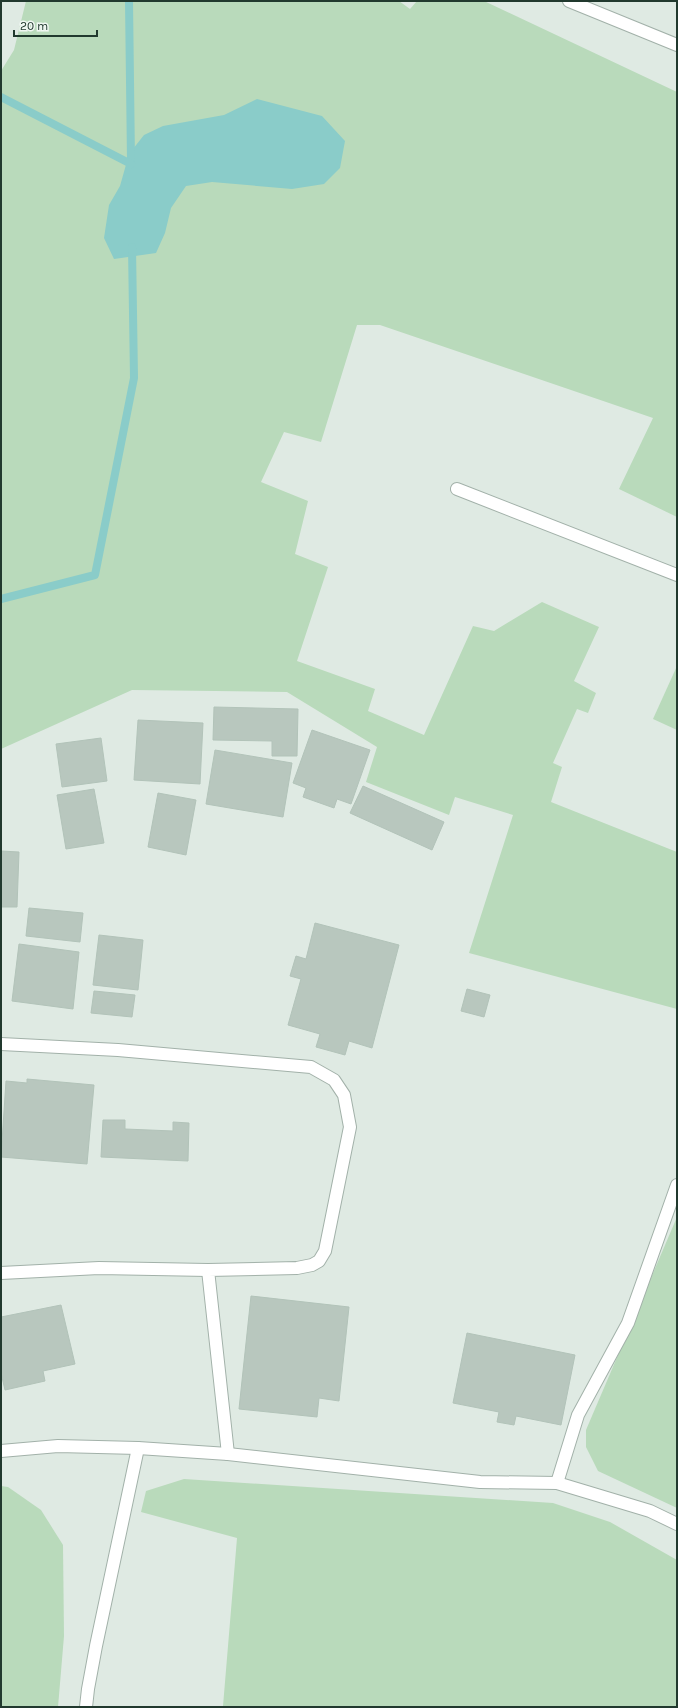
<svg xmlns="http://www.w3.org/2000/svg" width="678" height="1708" viewBox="0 0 678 1708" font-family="Karla,sans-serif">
	<rect width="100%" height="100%" fill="#dfeae3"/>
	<g fill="#b9dabb">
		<polygon points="26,1 399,1 410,9 417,1 484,1 677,92 677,517 619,489 653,418 380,325 357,325 321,442 284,432 261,482 308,501 295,554 328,567 297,661 375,689 368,711 424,735 473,626 494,631 542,602 599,627 574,681 596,693 588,713 577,709 553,763 562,767 551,802 677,852 677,1009 469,953 513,815 455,797 449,815 366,782 377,747 287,692 132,690 1,749 1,71 14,50"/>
		<polygon points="677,666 677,730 653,719"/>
		<polygon points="677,1217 677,1508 598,1471 586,1447 586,1430"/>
		<polygon points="184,1479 553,1503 610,1522 677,1560 677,1707 252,1707 223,1706 237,1538 141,1512 146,1491"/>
		<polygon points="1,1486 8,1487 41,1510 63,1545 64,1636 58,1707 1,1707"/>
	</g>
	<polygon fill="#8accc9" points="257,99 322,116 345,141 340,168 324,184 292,189 212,182 186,186 171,208 165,233 156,253 114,259 104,238 109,205 120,186 129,154 144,135 163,126 224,115"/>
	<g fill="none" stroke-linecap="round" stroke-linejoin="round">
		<g stroke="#8accc9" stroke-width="8">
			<polyline points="129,1 131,161"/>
			<polyline points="1,97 131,164"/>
			<polyline points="1,599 95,575 134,378 132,247"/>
		</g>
	</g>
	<g fill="#b8c7be" stroke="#b2c3b9">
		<polygon points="214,707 298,709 297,756 272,756 272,741 213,740"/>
		<polygon points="138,720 203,723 200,784 134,780"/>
		<polygon points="312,730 370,750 351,804 337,799 334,808 303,797 306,788 293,783"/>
		<polygon points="101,738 107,781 62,787 56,744"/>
		<polygon points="215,750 292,763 283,817 206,804"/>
		<polygon points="363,786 444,822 432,850 350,813"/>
		<polygon points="94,789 104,843 66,849 57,795"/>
		<polygon points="158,793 196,800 186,855 148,847"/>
		<polygon points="1,851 19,852 17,907 1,907"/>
		<polygon points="29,908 83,913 80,942 26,936"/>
		<polygon points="315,923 399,945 372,1048 349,1041 345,1055 316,1047 320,1034 288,1025 301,979 290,976 296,956 306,959"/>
		<polygon points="99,935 143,940 138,990 93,985"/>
		<polygon points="19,944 79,952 73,1009 12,1001"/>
		<polygon points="467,989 490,995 484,1017 461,1011"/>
		<polygon points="94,991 135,995 132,1017 91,1013"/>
		<polygon points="27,1079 94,1085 87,1164 1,1157 6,1081 27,1083"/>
		<polygon points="103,1120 125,1120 125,1129 173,1131 173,1122 189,1123 188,1161 101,1157"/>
		<polygon points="251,1296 349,1307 339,1401 319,1398 317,1417 239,1409"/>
		<polygon points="61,1305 75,1364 43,1371 45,1381 5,1390 1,1373 1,1317"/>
		<polygon points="467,1333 575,1355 561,1425 516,1416 514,1425 497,1422 499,1412 453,1403"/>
	</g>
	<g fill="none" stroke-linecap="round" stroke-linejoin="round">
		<g stroke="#a2b1a9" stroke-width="14">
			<g id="minor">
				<polyline points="457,489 677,575"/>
				<polyline points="1,1044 118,1050 311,1067 334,1080 344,1095 350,1127 325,1251 319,1261 312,1265 297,1268 208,1270 228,1454"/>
				<polyline points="1,1273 99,1268 208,1270"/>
				<polyline points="1,1451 58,1446 138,1448 228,1454 480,1482 557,1483 650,1511 677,1524"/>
				<polyline points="557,1483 578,1415 628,1323 677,1185"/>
				<polyline points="86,1707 88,1689 96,1646 138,1448"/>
			</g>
		</g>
		<g stroke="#a2b1a9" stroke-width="14">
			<polyline id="tertiary" points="569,1 677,45"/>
		</g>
		<use href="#minor" stroke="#fff" stroke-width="12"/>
		<use href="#tertiary" stroke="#fff" stroke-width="12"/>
	</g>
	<rect width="678" height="1708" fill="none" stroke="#21392e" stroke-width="4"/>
	<path d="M14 30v6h83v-6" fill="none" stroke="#21392e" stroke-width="2"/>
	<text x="20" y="30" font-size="12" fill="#21392e" stroke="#f0f7f2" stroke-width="3" paint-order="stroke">20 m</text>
</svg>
